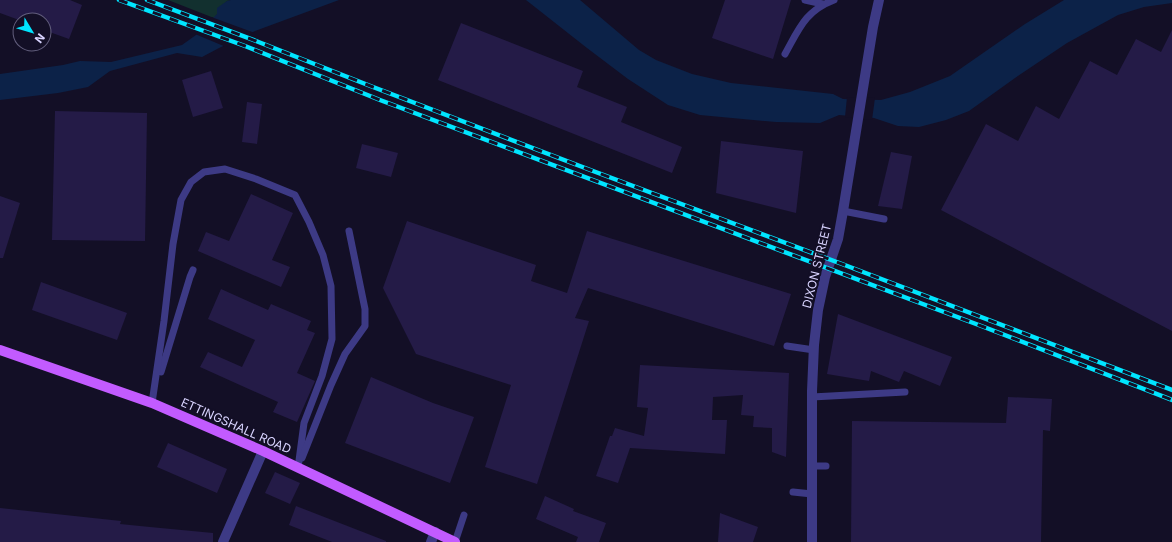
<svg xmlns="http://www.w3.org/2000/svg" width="1172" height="542" viewBox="0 0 1172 542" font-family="Inter,sans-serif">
	<rect width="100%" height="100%" fill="#130f26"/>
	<polygon fill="#12302f" points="168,0 231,0 227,1 214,18"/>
	<g fill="#0c2248">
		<polygon points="231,0 339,0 255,31 219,48 202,57 177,53 110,71 88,87 58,93 0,100 0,74 63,65 80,61 111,62 182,45 196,35 217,14 217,8 227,1"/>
		<polygon points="526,0 580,0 639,50 656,60 692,74 731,83 833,94 843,99 881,100 910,92 950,76 1025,24 1064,0 1172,0 1172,3 1144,7 1118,15 1067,43 1015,78 969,111 946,120 919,127 898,126 874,118 839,115 820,123 776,122 700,115 668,105 628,79 587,48"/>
	</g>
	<g fill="#130f26">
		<polygon points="212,17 214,18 255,33 226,47 195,34"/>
		<polygon points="847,97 875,98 872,120 845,117"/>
	</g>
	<g fill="#241b47">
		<polygon points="0,0 70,0 82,5 69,39 44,30 44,20 19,20 0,13"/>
		<polygon points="725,0 791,0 773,59 712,38"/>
		<polygon points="461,23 583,71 577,87 627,107 621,122 682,147 672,173 438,80"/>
		<polygon points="1172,30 1172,331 941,210 986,124 1018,141 1036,106 1059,119 1090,61 1117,75 1136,39 1161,52"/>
		<polygon points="211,71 223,108 193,117 182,80"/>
		<polygon points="247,102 262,104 257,144 242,142"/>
		<polygon points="55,111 147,113 145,241 52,240"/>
		<polygon points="721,141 803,151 796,213 716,193"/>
		<polygon points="362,144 398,153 391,177 356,168"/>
		<polygon points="891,152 912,156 902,209 878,206"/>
		<polygon points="251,194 293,213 272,260 290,267 281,287 198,251 206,232 229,241"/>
		<polygon points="0,196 20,203 3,258 0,258"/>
		<polygon points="407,221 536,265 531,281 567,293 587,231 791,294 774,346 588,288 575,318 589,321 537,484 485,467 511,385 416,354 383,288"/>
		<polygon points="41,282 127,313 117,340 32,310"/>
		<polygon points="221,289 268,310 271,304 311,321 307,330 315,333 297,373 315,381 297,422 273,412 278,402 200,367 208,352 242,367 255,340 208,319"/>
		<polygon points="838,314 952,357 940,386 904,371 899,382 871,371 869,381 827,374"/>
		<polygon points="640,365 789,373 786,457 772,452 772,428 753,427 754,416 741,415 743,395 713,397 712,420 727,420 725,454 630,448 618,483 596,476 610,436 612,436 615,428 644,436 648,408 637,407"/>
		<polygon points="371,377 433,403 474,417 450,483 345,443"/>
		<polygon points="1008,397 1052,399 1050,431 1043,430 1041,542 851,542 852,421 1006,423"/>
		<polygon points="168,443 227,469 217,493 157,467"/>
		<polygon points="275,472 300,483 290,504 265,493"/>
		<polygon points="545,496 574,509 573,511 606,523 599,542 576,542 578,537 536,519"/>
		<polygon points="296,506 386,541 386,542 332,542 289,525"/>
		<polygon points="0,508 121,521 120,524 150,527 213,533 213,542 0,542"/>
		<polygon points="720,513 758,527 753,542 718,542"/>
	</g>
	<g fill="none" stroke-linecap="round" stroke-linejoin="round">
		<g stroke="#3d3a85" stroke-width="7">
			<polyline points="805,0 823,4"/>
			<path d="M 785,54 C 799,29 805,11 834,0"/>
			<polyline points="843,211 884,219"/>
			<polyline points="787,346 814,350"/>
			<polyline points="161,372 190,277 193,270"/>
			<polyline points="812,397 905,392"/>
			<polyline points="152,403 164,321 173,244 181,200 191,182 204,172 225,169 256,179 295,195 309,222 323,255 331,286 332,339 322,376 304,423 298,468"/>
			<polyline points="302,458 331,385 345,354 365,326 365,309 349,231"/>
			<polyline points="812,466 826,466"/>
			<polyline points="793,492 812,494"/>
			<polyline points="455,542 464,515"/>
		</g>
		<g stroke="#3d3a85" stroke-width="10">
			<polyline points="223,542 263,451"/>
			<polyline points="431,542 435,532"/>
		</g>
		<polyline stroke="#3d3a85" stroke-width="10" points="812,542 812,391 814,345 818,310 825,277 838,239 843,211 873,27 879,0"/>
		<polyline stroke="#c25bff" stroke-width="10" points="0,350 152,403 263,451 455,542"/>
		<g stroke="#00e5ff" stroke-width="4.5">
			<g id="rail">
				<polyline points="119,0 245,46 380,100 984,327 1172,400"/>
				<polyline points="147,0 256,41 373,87 593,171 842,264 1172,390"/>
			</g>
		</g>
		<use href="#rail" stroke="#130f26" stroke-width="3" stroke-dasharray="9" stroke-linecap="butt"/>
	</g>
	<g text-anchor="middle" stroke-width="4" stroke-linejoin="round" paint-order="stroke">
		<g font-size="12" fill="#d9d4ff" stroke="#130f26">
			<text transform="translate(817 266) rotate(-76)" y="4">DIXON STREET</text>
			<text transform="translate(236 426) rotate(24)" y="4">ETTINGSHALL ROAD</text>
		</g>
	</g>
	<g transform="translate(32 32) rotate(128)"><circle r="19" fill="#130f26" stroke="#625e7d"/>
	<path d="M0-3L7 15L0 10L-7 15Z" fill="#00e5ff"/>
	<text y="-6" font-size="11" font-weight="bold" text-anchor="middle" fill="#d9d4ff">N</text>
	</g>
</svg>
